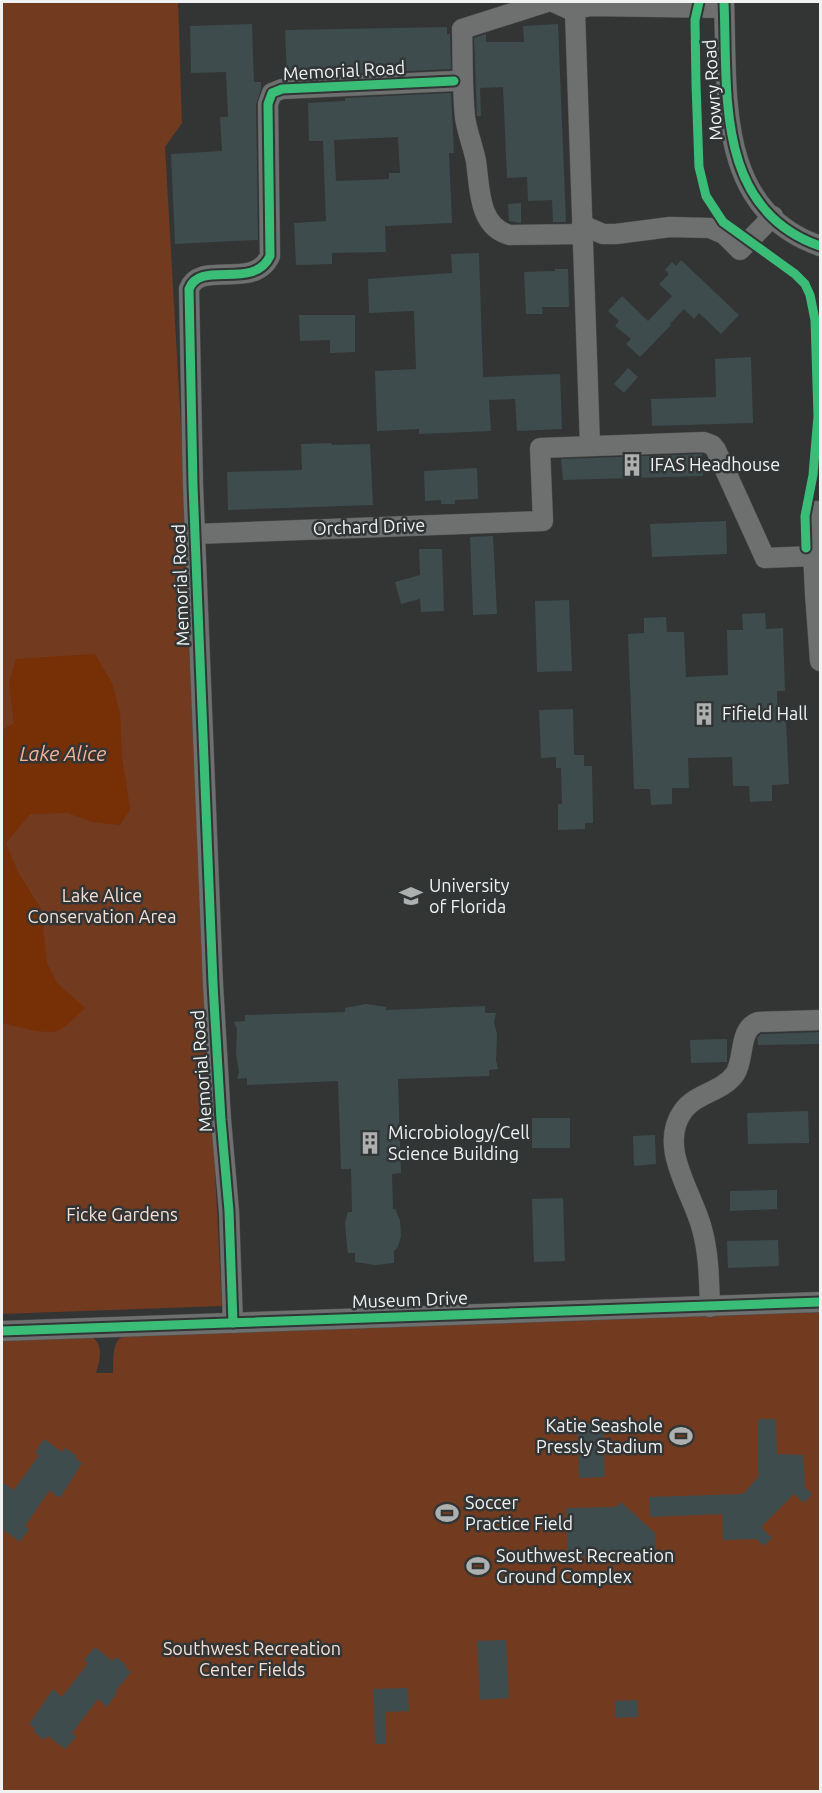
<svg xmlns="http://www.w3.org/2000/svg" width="822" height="1793" viewBox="0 0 822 1793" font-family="Ubuntu,sans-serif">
	<rect width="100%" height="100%" fill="#333434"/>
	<g fill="#723a1f">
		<polygon points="2,2 178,2 182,123 165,147 187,531 206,999 222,1306 2,1314"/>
		<path d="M 820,1312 L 820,1791 L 2,1792 L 2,1341 L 92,1337 C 104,1345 100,1361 96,1373 L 113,1373 C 114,1360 111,1343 123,1336 Z"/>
	</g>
	<path fill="#772f05" d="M 95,654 L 112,683 L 120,713 L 122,756 L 130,809 L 120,825 L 92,822 L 68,813 L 30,814 L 6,843 L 18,872 L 41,909 L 47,963 L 57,983 L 85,1008 C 77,1015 69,1025 59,1030 C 47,1036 16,1026 2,1023 L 2,730 L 14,723 L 9,683 L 16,659 Z"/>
	<g fill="#3e4c4e" fill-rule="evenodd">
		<polygon points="252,24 254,82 261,82 261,89 256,104 258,240 175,244 171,154 222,151 220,117 228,117 226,72 191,73 190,26"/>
		<polygon points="558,24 566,222 553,222 552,200 528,201 527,177 507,178 503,87 480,88 481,116 477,116 474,38 486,34 486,42 524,42 523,26"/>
		<polygon points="447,27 447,34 450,34 451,69 287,77 285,30"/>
		<path d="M 451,93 L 454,153 L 449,153 L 452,223 L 385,226 L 386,252 L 332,253 L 332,264 L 296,265 L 294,223 L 326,221 L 323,141 L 309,141 L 308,103 L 345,101 L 345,98 ZM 398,137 L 400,173 L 389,173 L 389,179 L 336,181 L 334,140 Z"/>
		<polygon points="521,203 521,223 509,221 508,204"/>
		<polygon points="479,253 483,377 560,374 562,429 517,431 515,399 489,400 491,431 419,434 419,429 377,431 375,371 416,369 414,313 414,311 369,313 368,279 452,273 451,254"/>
		<polygon points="681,260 739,315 721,334 699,313 694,319 684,309 670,324 671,325 640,357 626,344 631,339 615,326 619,321 608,311 622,296 648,321 672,296 659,284 669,274 665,270 672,262 676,266"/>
		<polygon points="555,269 568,269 569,307 542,307 543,314 526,314 524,272 555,271"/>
		<polygon points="299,315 355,315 355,352 330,353 330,340 300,341"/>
		<polygon points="751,357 753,423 652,426 651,399 716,397 715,359"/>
		<polygon points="628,368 638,377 624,393 614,384"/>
		<polygon points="331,443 332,445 370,444 373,505 228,510 227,472 302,470 301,444"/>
		<polygon points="702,454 703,476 563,480 561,459"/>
		<polygon points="477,468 478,499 455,500 455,504 441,504 441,500 425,501 424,471"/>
		<polygon points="726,521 727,554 652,557 650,524"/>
		<polygon points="493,536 497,614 473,615 470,537"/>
		<polygon points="419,549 442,549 444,611 421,612 420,599 401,604 395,582 420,575"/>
		<polygon points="569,600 572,671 537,672 535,601"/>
		<polygon points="765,613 766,629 783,628 785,691 777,691 778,721 786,721 789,784 772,785 772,801 750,802 749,786 733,786 732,757 688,758 689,788 672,788 672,804 651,805 650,789 634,789 628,634 644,633 644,618 666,617 667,632 684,632 686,677 728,675 727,630 743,630 742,614"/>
		<polygon points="573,709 574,755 584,755 584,766 592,766 593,823 585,823 585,829 558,830 558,804 562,804 561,768 556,768 556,757 541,758 539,710"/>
		<polygon points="366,1004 386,1007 386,1010 485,1006 485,1013 496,1013 494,1022 497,1034 496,1060 498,1069 489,1070 489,1076 398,1079 401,1173 392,1174 393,1209 395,1209 400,1220 401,1236 398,1247 394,1251 394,1263 375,1265 355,1262 355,1253 348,1253 347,1247 345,1223 348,1212 352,1212 351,1169 341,1169 338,1081 247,1085 247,1078 237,1079 239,1073 236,1053 237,1029 234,1022 245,1021 245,1015 345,1012 345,1008"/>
		<polygon points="820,1032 820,1044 758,1045 757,1038 761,1034"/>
		<polygon points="727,1039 727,1062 691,1063 690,1040"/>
		<polygon points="808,1111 809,1143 748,1144 747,1113"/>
		<rect x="532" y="1118" width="38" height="30"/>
		<polygon points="655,1135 656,1164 634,1166 633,1136"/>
		<polygon points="777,1190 777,1209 730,1211 730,1191"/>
		<polygon points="563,1198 565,1261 534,1262 532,1199"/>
		<polygon points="778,1240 779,1266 728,1268 727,1241"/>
		<polygon points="758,1419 776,1419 777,1454 803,1455 805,1487 812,1494 804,1503 794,1494 761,1527 772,1538 764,1546 756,1539 723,1540 722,1514 650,1517 649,1497 743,1494 758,1477"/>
		<polygon points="603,1423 605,1477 579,1478 577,1425"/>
		<polygon points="44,1439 62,1452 65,1448 77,1456 75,1458 82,1463 60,1498 49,1491 25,1526 29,1529 20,1542 2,1529 2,1482 14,1490 39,1455 35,1453"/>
		<polygon points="621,1502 655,1533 656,1557 614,1558 614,1555 568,1557 566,1508 616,1507"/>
		<polygon points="506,1640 509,1698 480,1700 477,1641"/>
		<polygon points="95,1647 112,1661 116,1657 126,1665 125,1667 131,1672 115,1692 117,1693 107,1707 98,1699 72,1733 76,1737 65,1749 48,1736 44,1740 33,1731 35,1729 29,1724 53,1689 62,1697 88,1663 84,1660"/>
		<polygon points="408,1688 409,1711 385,1712 386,1744 375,1744 373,1689"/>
		<polygon points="637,1700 638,1717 615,1718 615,1701"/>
	</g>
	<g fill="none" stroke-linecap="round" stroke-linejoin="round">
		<g stroke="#4e5050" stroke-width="21">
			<g id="minor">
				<path d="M 547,2 L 462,29 C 463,58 462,88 465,117 C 467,132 473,146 476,161 C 480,188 478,227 510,235 L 583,234"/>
				<polyline points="553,2 575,12 581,8 591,6 724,8"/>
				<path d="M 724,2 C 728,92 714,209 820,246"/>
				<polyline points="575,12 590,445"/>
				<polyline points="582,225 603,234 616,234 670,227 710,228 724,234 740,250 773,216"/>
				<polyline points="820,511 811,511 815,593 820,661"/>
				<polyline points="195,534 543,521 540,448 704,442 712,445 716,450 765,558 813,556"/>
				<path d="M 710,1307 C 709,1281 709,1254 702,1229 C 693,1193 657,1147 683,1111 C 696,1093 722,1092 735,1074 C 745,1059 738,1029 758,1022 L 820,1020"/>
				<path d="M 233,1323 L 229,1211 L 221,1120 L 213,984 L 193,485 L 189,289 C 200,259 254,291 270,256 L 268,104 L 272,93 L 282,89 L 454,81"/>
				<polyline points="2,1331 820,1302"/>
			</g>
		</g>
		<use href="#minor" stroke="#6e7070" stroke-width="20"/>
		<g stroke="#323535" stroke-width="13">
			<g id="cycleway">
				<polyline points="699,2 695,20 696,84 699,167 706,196 723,222 795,274 805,284 810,295 815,320 818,416 813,475 805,516 806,548"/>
				<path d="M 724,2 C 728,92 714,209 820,246"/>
				<path d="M 233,1323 L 229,1211 L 221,1120 L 213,984 L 193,485 L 189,289 C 200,259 254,291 270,256 L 268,104 L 272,93 L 282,89 L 454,81"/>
				<polyline points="2,1331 820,1302"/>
			</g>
		</g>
		<use href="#cycleway" stroke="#3abd76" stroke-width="9"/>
	</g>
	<defs>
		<g id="building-bare" transform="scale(1.8)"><path d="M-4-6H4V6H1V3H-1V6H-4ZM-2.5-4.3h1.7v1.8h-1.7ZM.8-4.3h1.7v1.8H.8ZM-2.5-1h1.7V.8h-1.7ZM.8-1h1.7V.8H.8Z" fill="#aeb0b0" stroke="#323535" stroke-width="2.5" paint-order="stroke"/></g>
		<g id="university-bare" transform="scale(1.8)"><path d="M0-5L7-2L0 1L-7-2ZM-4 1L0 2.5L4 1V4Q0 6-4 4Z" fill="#aeb0b0" stroke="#323535" stroke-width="2.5" paint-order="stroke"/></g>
		<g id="stadium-bare" transform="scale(1.8)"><path d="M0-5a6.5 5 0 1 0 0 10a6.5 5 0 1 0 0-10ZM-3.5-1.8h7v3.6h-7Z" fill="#aeb0b0" stroke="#323535" stroke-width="2.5" paint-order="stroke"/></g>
	</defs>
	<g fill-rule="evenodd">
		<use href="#building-bare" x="632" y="465"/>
		<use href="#building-bare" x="704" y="714"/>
		<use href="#university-bare" x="411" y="896"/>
		<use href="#building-bare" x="370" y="1143"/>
		<use href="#stadium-bare" x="681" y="1436"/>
		<use href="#stadium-bare" x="447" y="1513"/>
		<use href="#stadium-bare" x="478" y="1566"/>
	</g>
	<g text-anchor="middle" stroke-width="5" stroke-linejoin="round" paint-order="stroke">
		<g font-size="18" fill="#f0f2f2" stroke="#323535">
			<text transform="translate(344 71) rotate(-3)" y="6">Memorial Road</text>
			<text transform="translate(713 90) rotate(-94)" y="6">Mowry Road</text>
			<text transform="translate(369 527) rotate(-2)" y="6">Orchard Drive</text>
			<text transform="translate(181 585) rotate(-92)" y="6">Memorial Road</text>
			<text transform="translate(202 1071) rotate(-94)" y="6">Memorial Road</text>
			<text transform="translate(410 1300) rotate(-2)" y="6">Museum Drive</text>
		</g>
		<g font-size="18" fill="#f0f2f2" stroke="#323535" text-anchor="start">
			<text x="650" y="471">IFAS Headhouse</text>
			<text x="722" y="720">Fifield Hall</text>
			<text x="429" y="892">University<tspan x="429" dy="21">of Florida</tspan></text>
			<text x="388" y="1139">Microbiology/Cell<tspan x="388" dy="21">Science Building</tspan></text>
			<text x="663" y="1432" text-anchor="end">Katie Seashole<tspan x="663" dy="21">Pressly Stadium</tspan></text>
			<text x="465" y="1509">Soccer<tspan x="465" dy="21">Practice Field</tspan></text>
			<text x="496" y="1562">Southwest Recreation<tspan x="496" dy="21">Ground Complex</tspan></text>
		</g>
		<g font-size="18" fill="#f7dfd4" stroke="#323535">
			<text x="102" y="902">Lake Alice<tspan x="102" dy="21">Conservation Area</tspan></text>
			<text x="122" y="1221">Ficke Gardens</text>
			<text x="252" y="1655">Southwest Recreation<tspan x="252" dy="21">Center Fields</tspan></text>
		</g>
		<g font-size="20" font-style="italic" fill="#f9b396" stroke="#323535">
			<text x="63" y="761">Lake Alice</text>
		</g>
	</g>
	<rect width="822" height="1793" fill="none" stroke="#f0f2f2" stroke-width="6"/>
</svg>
